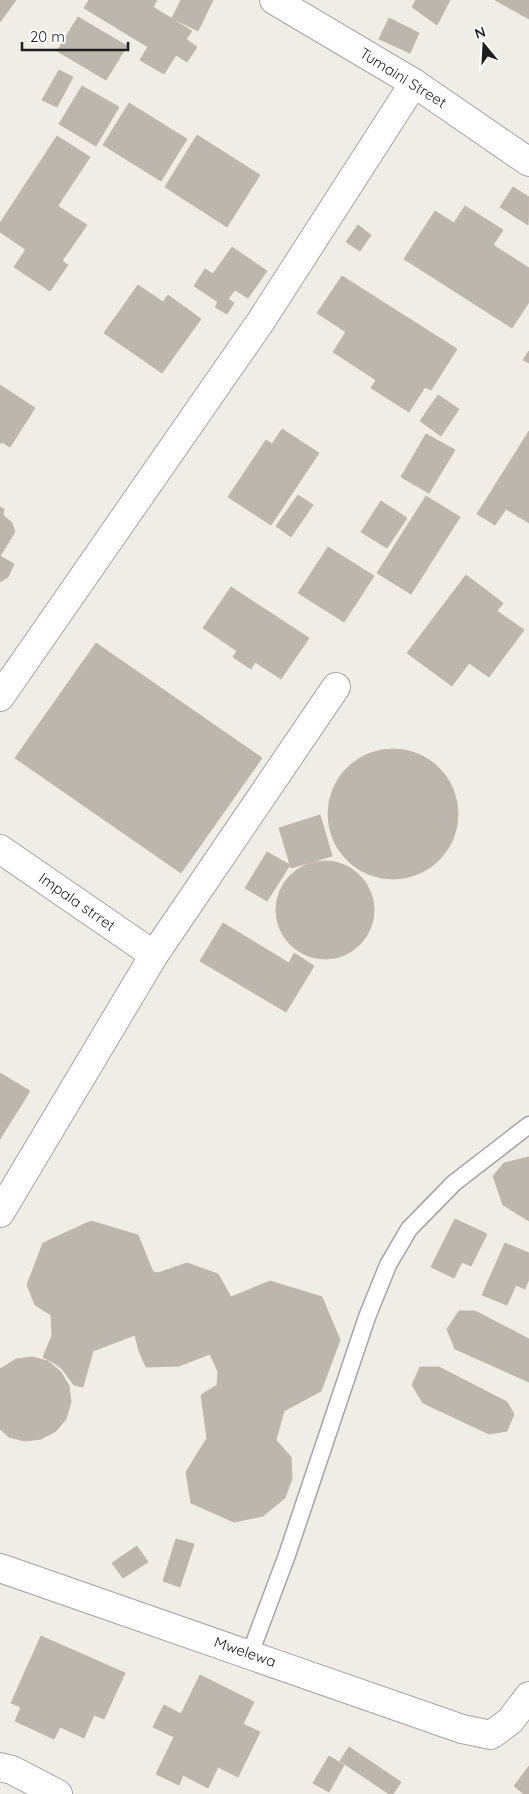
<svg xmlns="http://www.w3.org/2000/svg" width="529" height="1794" viewBox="0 0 529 1794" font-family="Quicksand,sans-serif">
	<rect width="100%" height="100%" fill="#efede5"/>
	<g fill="#bbb6ae" stroke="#c0b7a8">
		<polygon points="0,0 16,0 0,22"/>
		<polygon points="89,0 157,0 153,7 192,31 186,39 197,47 187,62 176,55 164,74 140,60 148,47 84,8"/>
		<polygon points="181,0 213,0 198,31 172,18"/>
		<polygon points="416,0 450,0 437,25 412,7"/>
		<polygon points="495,0 529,0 529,19"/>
		<polygon points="78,17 127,46 106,80 57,51"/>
		<polygon points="389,18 419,33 410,53 379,39"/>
		<polygon points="59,70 73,77 57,107 42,100"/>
		<polygon points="82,86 119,107 96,146 59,124"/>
		<polygon points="129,103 187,139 161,181 103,145"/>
		<polygon points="197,135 260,175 227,227 165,187"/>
		<polygon points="57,136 90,157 28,251 0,232 0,223"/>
		<polygon points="513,187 529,197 528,225 500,207"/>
		<polygon points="56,205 87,225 62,261 68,265 50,291 14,267"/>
		<polygon points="465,206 503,230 493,245 529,268 529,302 512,328 404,259 435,211 454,223"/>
		<polygon points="358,225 371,235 360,251 346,242"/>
		<polygon points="232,247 267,271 248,298 235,290 228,299 234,303 227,314 215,307 218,302 194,286 205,269 213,274"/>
		<polygon points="342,276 457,349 431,390 425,387 409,412 371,388 376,380 333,352 346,332 317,313"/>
		<polygon points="138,285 163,302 168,295 201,319 162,373 104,333"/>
		<polygon points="529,351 529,363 523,360"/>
		<polygon points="0,385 35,408 10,447 2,442 0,444"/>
		<polygon points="438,395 459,409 441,436 420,421"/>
		<polygon points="282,429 319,453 271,525 228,497 266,440 272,444"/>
		<polygon points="529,431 529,523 506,509 495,525 477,514"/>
		<polygon points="426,434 455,450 429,493 401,477"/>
		<polygon points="298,495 313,505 291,537 276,526"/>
		<polygon points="426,496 460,517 411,594 377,573"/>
		<polygon points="381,501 407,518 387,548 361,532"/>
		<polygon points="0,507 4,509 3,515 12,523 15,532 0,556"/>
		<polygon points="328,547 374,576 344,622 298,593"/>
		<polygon points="0,556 14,564 8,577 0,582"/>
		<polygon points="466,575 503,603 497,611 524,630 489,677 469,663 452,686 407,653"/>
		<polygon points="231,587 309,638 281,679 255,662 251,669 233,657 237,651 203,628"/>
		<polygon points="96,643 262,758 181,873 15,758"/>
		<circle cx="393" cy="814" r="65"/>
		<polygon points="320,815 332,856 291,868 279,828"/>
		<polygon points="267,852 290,865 267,901 245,888"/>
		<circle cx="325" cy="910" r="49"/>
		<polygon points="223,923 289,963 294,953 314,966 286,1012 200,961"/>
		<polygon points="0,1073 30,1091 0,1139"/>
		<polygon points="529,1157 529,1221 503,1205 493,1176 504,1163"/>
		<polygon points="455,1219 487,1234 471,1266 462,1262 454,1278 431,1267"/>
		<polygon points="91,1221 138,1235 153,1272 158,1273 187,1263 218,1274 231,1297 270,1281 322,1297 340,1340 321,1391 284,1411 276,1440 291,1457 292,1479 285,1498 263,1516 234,1522 191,1503 186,1472 207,1438 201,1395 217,1385 218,1372 210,1354 179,1366 146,1367 139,1351 135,1335 93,1351 83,1387 74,1385 62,1369 54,1363 43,1357 52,1336 51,1315 35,1305 27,1285 43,1243"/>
		<polygon points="505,1243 529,1253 529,1279 525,1289 516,1285 507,1305 482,1295"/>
		<polygon points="459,1311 475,1311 529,1339 529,1382 455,1349 447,1329"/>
		<polygon points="32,1357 48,1361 61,1372 69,1386 71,1402 66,1419 56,1431 41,1439 25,1441 9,1437 0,1429 0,1369 16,1359"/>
		<polygon points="420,1367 439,1367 507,1402 514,1414 507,1431 489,1434 423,1403 412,1385"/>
		<polygon points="176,1539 194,1544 180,1587 163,1581"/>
		<polygon points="137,1546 148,1562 123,1578 112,1563"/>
		<polygon points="41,1636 125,1673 104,1719 94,1715 84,1738 60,1727 54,1739 15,1721 21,1707 11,1703"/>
		<polygon points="200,1675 254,1702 243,1724 260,1732 238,1777 218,1767 208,1788 183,1775 179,1785 156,1774 174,1737 153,1727 164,1705 181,1714"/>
		<polygon points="349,1747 401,1782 393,1794 389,1794 340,1761"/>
		<polygon points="329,1756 344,1765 329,1792 313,1783"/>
		<polygon points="529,1766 529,1794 524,1794 514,1786"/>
	</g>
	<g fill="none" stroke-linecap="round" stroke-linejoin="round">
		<g stroke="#a5a5a5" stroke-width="19">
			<polyline id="service" points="250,1654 287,1555 367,1317 388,1265 409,1229 454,1183 529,1125"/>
		</g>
		<g stroke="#a5a5a5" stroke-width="30">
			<g id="minor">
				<polyline points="274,0 414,83 529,162"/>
				<polyline points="0,697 261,321 414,83"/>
				<polyline points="0,849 154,955"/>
				<polyline points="0,1213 154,955 336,687"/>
				<polyline points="0,1568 462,1729 491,1735 510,1721 529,1696"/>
				<polyline points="0,1767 12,1770 58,1794"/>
			</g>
		</g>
		<use href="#service" stroke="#fff" stroke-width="16"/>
		<use href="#minor" stroke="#fff" stroke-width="28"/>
	</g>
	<g text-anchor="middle" stroke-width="4" stroke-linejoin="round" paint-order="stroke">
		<g font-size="15" fill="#1e1e1e" stroke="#fff">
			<text transform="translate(403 78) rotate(32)" y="5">Tumaini Street</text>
			<text transform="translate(77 902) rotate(35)" y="5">Impala strret</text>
			<text transform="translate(245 1652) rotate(19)" y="5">Mwelewa</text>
		</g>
	</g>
	<g transform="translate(484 45) rotate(342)" stroke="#ffffff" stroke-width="4" paint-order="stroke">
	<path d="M0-4L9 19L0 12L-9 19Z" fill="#1e1e1e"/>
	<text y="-8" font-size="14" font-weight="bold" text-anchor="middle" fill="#1e1e1e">N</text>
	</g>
	<path d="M22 42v8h106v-8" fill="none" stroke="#1e1e1e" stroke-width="2.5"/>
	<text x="30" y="42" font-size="15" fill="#1e1e1e" stroke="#ffffff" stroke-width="4" paint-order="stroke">20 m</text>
</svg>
